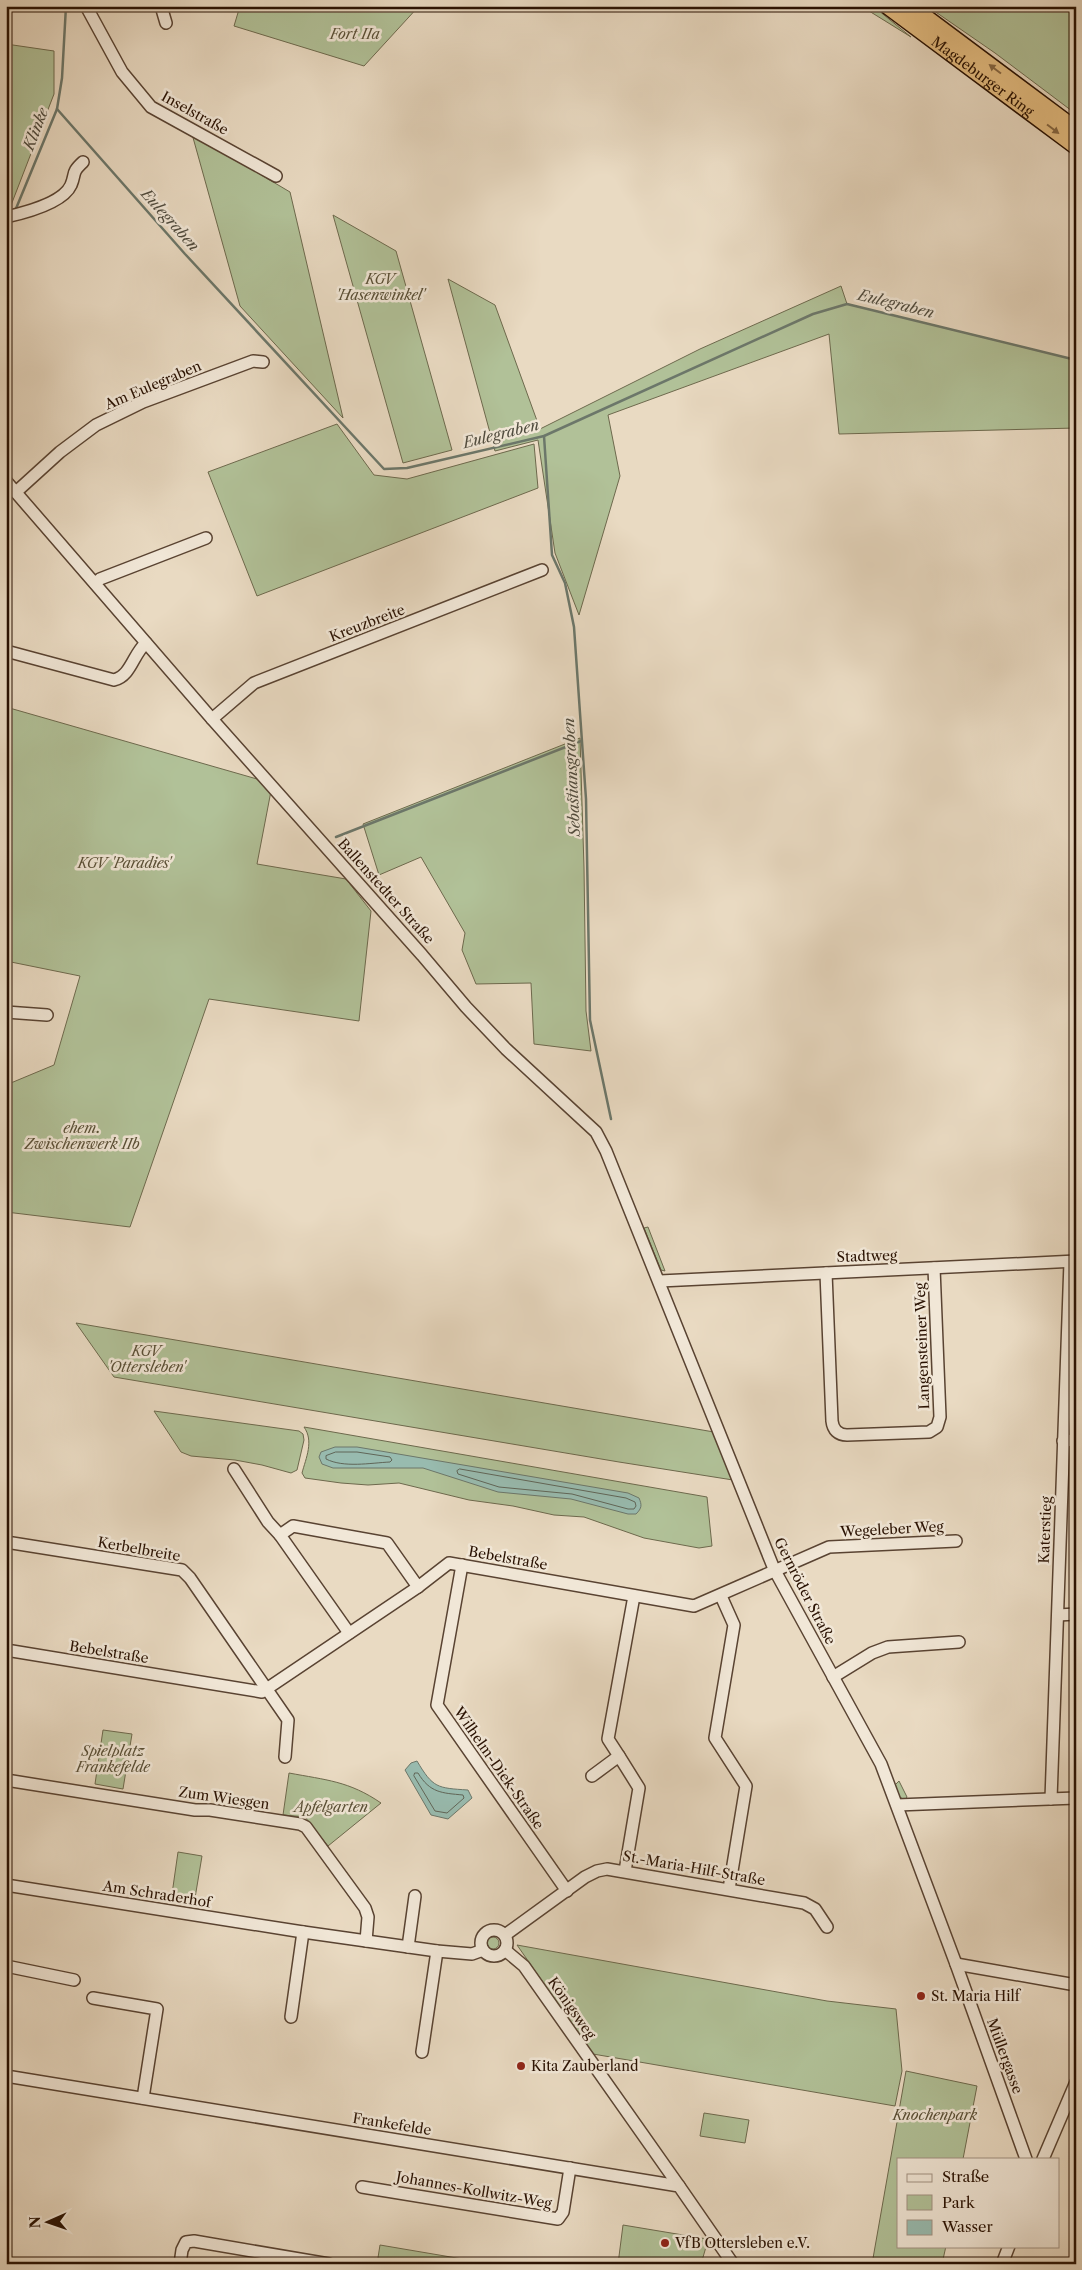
<svg xmlns="http://www.w3.org/2000/svg" width="1082" height="2270" viewBox="0 0 1082 2270" font-family="'Libre Caslon Text',serif">
	<rect width="100%" height="100%" fill="#e9dac2"/>
	<filter id="stains"><feTurbulence type="fractalNoise" baseFrequency=".004" numOctaves="4"/><feColorMatrix values="0 0 0 0 .2 0 0 0 0 .09 0 0 0 0 .02 0 0 0 .5 -.17"/></filter>
	<radialGradient id="worn" r=".72"><stop offset=".6" stop-color="#630" stop-opacity="0"/><stop offset="1" stop-color="#630" stop-opacity=".3"/></radialGradient>
	<g fill="#b1c198" stroke="#6d694d">
		<polygon points="240,6 419,6 364,66 234,26"/>
		<polygon points="861,6 873,6 911,37"/>
		<polygon points="927,6 1076,6 1076,114 995,53"/>
		<polygon points="6,44 54,51 54,94 8,213"/>
		<polygon points="192,134 290,192 343,418 240,306"/>
		<polygon points="333,215 396,251 452,450 403,463"/>
		<polygon points="448,279 495,305 540,429 700,349 841,286 847,304 1076,360 1076,428 839,434 829,334 608,415 620,476 579,615 555,553 538,440 495,451"/>
		<polygon points="337,424 374,475 407,479 534,444 538,488 257,596 208,472"/>
		<polygon points="6,707 257,779 258,775 271,791 257,864 346,879 371,911 359,1021 209,999 130,1227 6,1212 6,1085 54,1065 80,976 6,961"/>
		<polygon points="580,738 584,868 586,1011 591,1051 534,1044 531,983 476,984 462,950 465,933 421,857 379,875 363,824"/>
		<polygon points="648,1227 665,1271 661,1270 644,1228"/>
		<polygon points="76,1323 714,1432 733,1480 619,1462 114,1377"/>
		<polygon points="154,1411 299,1431 303,1434 304,1440 297,1470 291,1473 262,1465 235,1460 191,1456 181,1452"/>
		<path d="M 304,1427 L 707,1497 L 712,1546 L 699,1548 L 644,1538 L 584,1517 L 554,1515 L 513,1506 L 469,1500 L 399,1483 L 368,1485 L 341,1483 L 305,1478 L 302,1473 C 306,1458 314,1441 304,1427 Z"/>
		<polygon points="103,1730 132,1734 123,1789 95,1784"/>
		<path d="M 289,1773 C 326,1780 349,1781 381,1803 L 328,1846 L 305,1817 L 283,1815 Z"/>
		<polygon points="899,1781 907,1797 905,1800 898,1796 894,1786"/>
		<polygon points="178,1852 202,1856 194,1904 171,1901"/>
		<circle cx="493" cy="1943" r="6"/>
		<polygon points="517,1945 827,2001 896,2009 902,2071 895,2106 593,2054"/>
		<polygon points="906,2071 977,2086 963,2159 898,2159 898,2246 946,2246 942,2264 872,2264"/>
		<polygon points="704,2113 749,2120 745,2143 700,2136"/>
		<polygon points="623,2225 707,2239 713,2246 706,2247 701,2264 618,2264"/>
		<polygon points="380,2245 492,2264 377,2264"/>
	</g>
	<g fill="#98bbaf" stroke="#6c776a">
		<path d="M 335,1447 L 357,1447 L 628,1493 L 639,1498 C 642,1505 642,1508 636,1514 L 628,1514 L 571,1499 L 498,1492 L 423,1468 L 333,1468 L 322,1464 L 319,1457 L 321,1452 Z"/>
		<path d="M 417,1761 C 433,1788 437,1788 468,1790 L 472,1798 L 448,1819 L 431,1815 L 405,1770 L 411,1763 Z"/>
	</g>
	<g fill="none" stroke-linecap="round" stroke-linejoin="round">
		<g stroke="#606658" stroke-width="1">
			<path d="M 336,1452 L 357,1452 L 390,1457 L 392,1460 L 390,1462 C 370,1463 344,1468 326,1459 L 326,1456 Z"/>
			<polygon points="460,1469 626,1498 635,1502 636,1506 634,1509 628,1509 572,1494 499,1487 458,1474 457,1471"/>
			<path d="M 415,1773 L 418,1773 C 430,1793 442,1793 463,1795 L 464,1798 L 447,1813 L 435,1811 L 414,1776 Z"/>
		</g>
		<g stroke="#6c776a" stroke-width="2.5">
			<polyline points="57,109 185,254 384,469 407,468 544,436 813,314 847,304 1076,360"/>
			<polyline points="15,211 57,109 62,78 66,6"/>
			<polyline points="544,436 552,555 565,583 574,627 586,799 590,1020 611,1119"/>
			<polyline points="336,837 581,741"/>
		</g>
		<g stroke="#594332" stroke-width="14">
			<g id="minor">
				<polyline points="86,6 122,72 151,107 276,176"/>
				<polyline points="161,6 166,23"/>
				<path d="M 6,217 C 24,213 63,203 71,185 C 76,173 71,173 83,162"/>
				<polyline points="6,481 212,719 422,955 466,1007 506,1049 596,1132 606,1151 774,1569 881,1764 956,1964 1026,2159"/>
				<polyline points="16,492 60,452 96,425 143,402 253,361 263,362"/>
				<polyline points="95,583 100,579 206,538"/>
				<path d="M 6,651 L 114,680 C 131,676 133,654 146,643"/>
				<polyline points="212,719 254,683 542,570"/>
				<polyline points="6,1012 47,1015"/>
				<path d="M 826,1273 L 832,1421 C 833,1430 838,1435 847,1435 L 929,1432 L 937,1427 L 940,1417 L 934,1268"/>
				<polyline points="660,1281 1076,1261"/>
				<polyline points="1063,1441 1076,1440"/>
				<polyline points="234,1469 268,1522 280,1535"/>
				<polyline points="6,1542 182,1570 190,1578 288,1720 285,1757"/>
				<polyline points="462,1565 437,1705 567,1891"/>
				<polyline points="721,1596 734,1625 715,1738 746,1786 729,1889"/>
				<polyline points="1058,1615 1076,1614"/>
				<polyline points="349,1633 280,1535 293,1526 387,1543 418,1587"/>
				<polyline points="6,1650 262,1692 418,1587 449,1563 694,1606 829,1547 956,1541"/>
				<polyline points="833,1677 872,1653 888,1647 959,1642"/>
				<polyline points="619,1756 608,1739 634,1596"/>
				<polyline points="592,1776 619,1756 639,1788 625,1871"/>
				<polyline points="6,1780 195,1810 210,1810 300,1824 306,1827 365,1908 368,1917 366,1941"/>
				<polyline points="1051,1799 1070,1262"/>
				<polyline points="897,1805 1076,1798"/>
				<polyline points="6,1885 303,1932 437,1951 472,1954 483,1950"/>
				<circle cx="494" cy="1943" r="13"/>
				<polyline points="505,1935 585,1877 597,1871 607,1869 804,1903 815,1909 827,1927"/>
				<polyline points="408,1947 415,1896"/>
				<polyline points="505,1950 524,1966 679,2186"/>
				<polyline points="956,1964 1076,1985"/>
				<polyline points="6,1966 74,1980"/>
				<polyline points="93,1998 157,2009 143,2098"/>
				<polyline points="291,2017 303,1932"/>
				<polyline points="422,2052 437,1951"/>
				<polyline points="6,2076 679,2186 733,2264"/>
				<polyline points="1043,2159 1076,2082"/>
				<polyline points="362,2187 558,2219 563,2212 570,2168"/>
				<polyline points="180,2264 182,2250 186,2242 194,2241 329,2264"/>
				<polyline points="1002,2264 1009,2246"/>
			</g>
		</g>
		<g stroke="#291102" stroke-width="19">
			<g id="highway">
				<path id="s1" d="M 888,6 L 1076,146"/>
				<polyline points="910,6 1076,130"/>
			</g>
		</g>
		<use href="#minor" stroke="#f1e7d7" stroke-width="11"/>
		<use href="#highway" stroke="#e4bd81" stroke-width="16"/>
	</g>
	<defs><path id="oneway-solid" d="M-6-.8H1V-3.2L6.5 0L1 3.2V.8H-6Z" transform="scale(1.25)"/></defs>
	<g fill="#866742">
		<use href="#oneway-solid" transform="translate(995 69) rotate(-143)"/>
		<use href="#oneway-solid" transform="translate(1053 129) rotate(37)"/>
	</g>
	<g fill="#8f2418" stroke="#f1e7d7" stroke-width="2">
		<circle cx="921" cy="1996" r="5"/>
		<circle cx="521" cy="2066" r="5"/>
		<circle cx="665" cy="2243" r="5"/>
	</g>
	<g text-anchor="middle" stroke-width="5" stroke-linejoin="round" paint-order="stroke">
		<g font-size="14" font-style="italic" fill="#594f36" stroke="#f1e7d7">
			<text x="355" y="39">Fort IIa</text>
			<text x="380" y="284">KGV<tspan x="380" dy="16">'Hasenwinkel'</tspan></text>
			<text x="124" y="868">KGV 'Paradies'</text>
			<text x="82" y="1133">ehem.<tspan x="82" dy="16">Zwischenwerk IIb</tspan></text>
			<text x="146" y="1356">KGV<tspan x="146" dy="16">'Ottersleben'</tspan></text>
			<text x="113" y="1756">Spielplatz<tspan x="113" dy="16">Frankefelde</tspan></text>
			<text x="331" y="1812">Apfelgarten</text>
			<text x="935" y="2120">Knochenpark</text>
		</g>
		<g font-size="14" fill="#291102" stroke="#f1e7d7">
			<text dy="5" stroke="none"><textPath href="#s1" startOffset="118">Magdeburger Ring</textPath></text>
			<text transform="translate(195 113) rotate(29)" y="5">Inselstraße</text>
			<text transform="translate(153 385) rotate(-23)" y="5">Am Eulegraben</text>
			<text transform="translate(367 623) rotate(-21)" y="5">Kreuzbreite</text>
			<text transform="translate(386 891) rotate(48)" y="5">Ballenstedter Straße</text>
			<text transform="translate(867 1256) rotate(-2)" y="5">Stadtweg</text>
			<text transform="translate(922 1346) rotate(-92)" y="5">Langensteiner Weg</text>
			<text transform="translate(892 1529) rotate(-3)" y="5">Wegeleber Weg</text>
			<text transform="translate(1045 1530) rotate(-88)" y="5">Katerstieg</text>
			<text transform="translate(139 1549) rotate(10)" y="5">Kerbelbreite</text>
			<text transform="translate(508 1558) rotate(10)" y="5">Bebelstraße</text>
			<text transform="translate(805 1591) rotate(63)" y="5">Gernröder Straße</text>
			<text transform="translate(109 1652) rotate(9)" y="5">Bebelstraße</text>
			<text transform="translate(499 1768) rotate(55)" y="5">Wilhelm-Diek-Straße</text>
			<text transform="translate(224 1798) rotate(8)" y="5">Zum Wiesgen</text>
			<text transform="translate(694 1868) rotate(10)" y="5">St.-Maria-Hilf-Straße</text>
			<text transform="translate(157 1894) rotate(9)" y="5">Am Schraderhof</text>
			<text transform="translate(572 2008) rotate(55)" y="5">Königsweg</text>
			<text transform="translate(1005 2056) rotate(70)" y="5">Müllergasse</text>
			<text transform="translate(392 2124) rotate(9)" y="5">Frankefelde</text>
			<text transform="translate(474 2190) rotate(10)" y="5">Johannes-Kollwitz-Weg</text>
		</g>
		<g font-size="14" fill="#291102" stroke="#f1e7d7" text-anchor="start">
			<text x="931" y="2001">St. Maria Hilf</text>
			<text x="531" y="2071">Kita Zauberland</text>
			<text x="675" y="2248">VfB Ottersleben e.V.</text>
		</g>
		<g font-size="15" font-style="italic" fill="#504c3f" stroke="#f1e7d7">
			<text transform="translate(36 129) rotate(-69)" y="5">Klinke</text>
			<text transform="translate(170 220) rotate(48)" y="5">Eulegraben</text>
			<text transform="translate(896 304) rotate(14)" y="5">Eulegraben</text>
			<text transform="translate(501 434) rotate(-14)" y="5">Eulegraben</text>
			<text transform="translate(572 777) rotate(-93)" y="5">Sebastiansgraben</text>
		</g>
	</g>
	<rect width="1082" height="2270" fill="none" stroke="#e9dac2" stroke-width="25"/>
	<rect x="8" y="8" width="1067" height="2255" fill="none" stroke="#291102" stroke-width="2.5"/>
	<rect x="12" y="12" width="1057" height="2245" fill="none" stroke="#291102"/>
	<rect x="897" y="2158" width="162" height="90" fill="#f1e7d7" stroke="#a19182"/>
	<rect x="907" y="2174" width="25" height="8" fill="#f1e7d7" stroke="#a19182"/>
	<text x="942" y="2182" font-size="15" fill="#291102">Straße</text>
	<rect x="907" y="2195" width="25" height="15" fill="#b1c198" stroke="#a19182"/>
	<text x="942" y="2208" font-size="15" fill="#291102">Park</text>
	<rect x="907" y="2220" width="25" height="15" fill="#98bbaf" stroke="#a19182"/>
	<text x="942" y="2232" font-size="15" fill="#291102">Wasser</text>
	<g transform="translate(48 2222) rotate(268)" stroke="#f1e7d7" stroke-width="4" paint-order="stroke">
	<path d="M0-4L9 19L0 12L-9 19Z" fill="#291102"/>
	<text y="-8" font-size="14" font-weight="bold" text-anchor="middle" fill="#291102">N</text>
	</g>
	<rect width="100%" height="100%" filter="url(#stains)"/>
	<rect width="100%" height="100%" fill="url(#worn)"/>
</svg>
